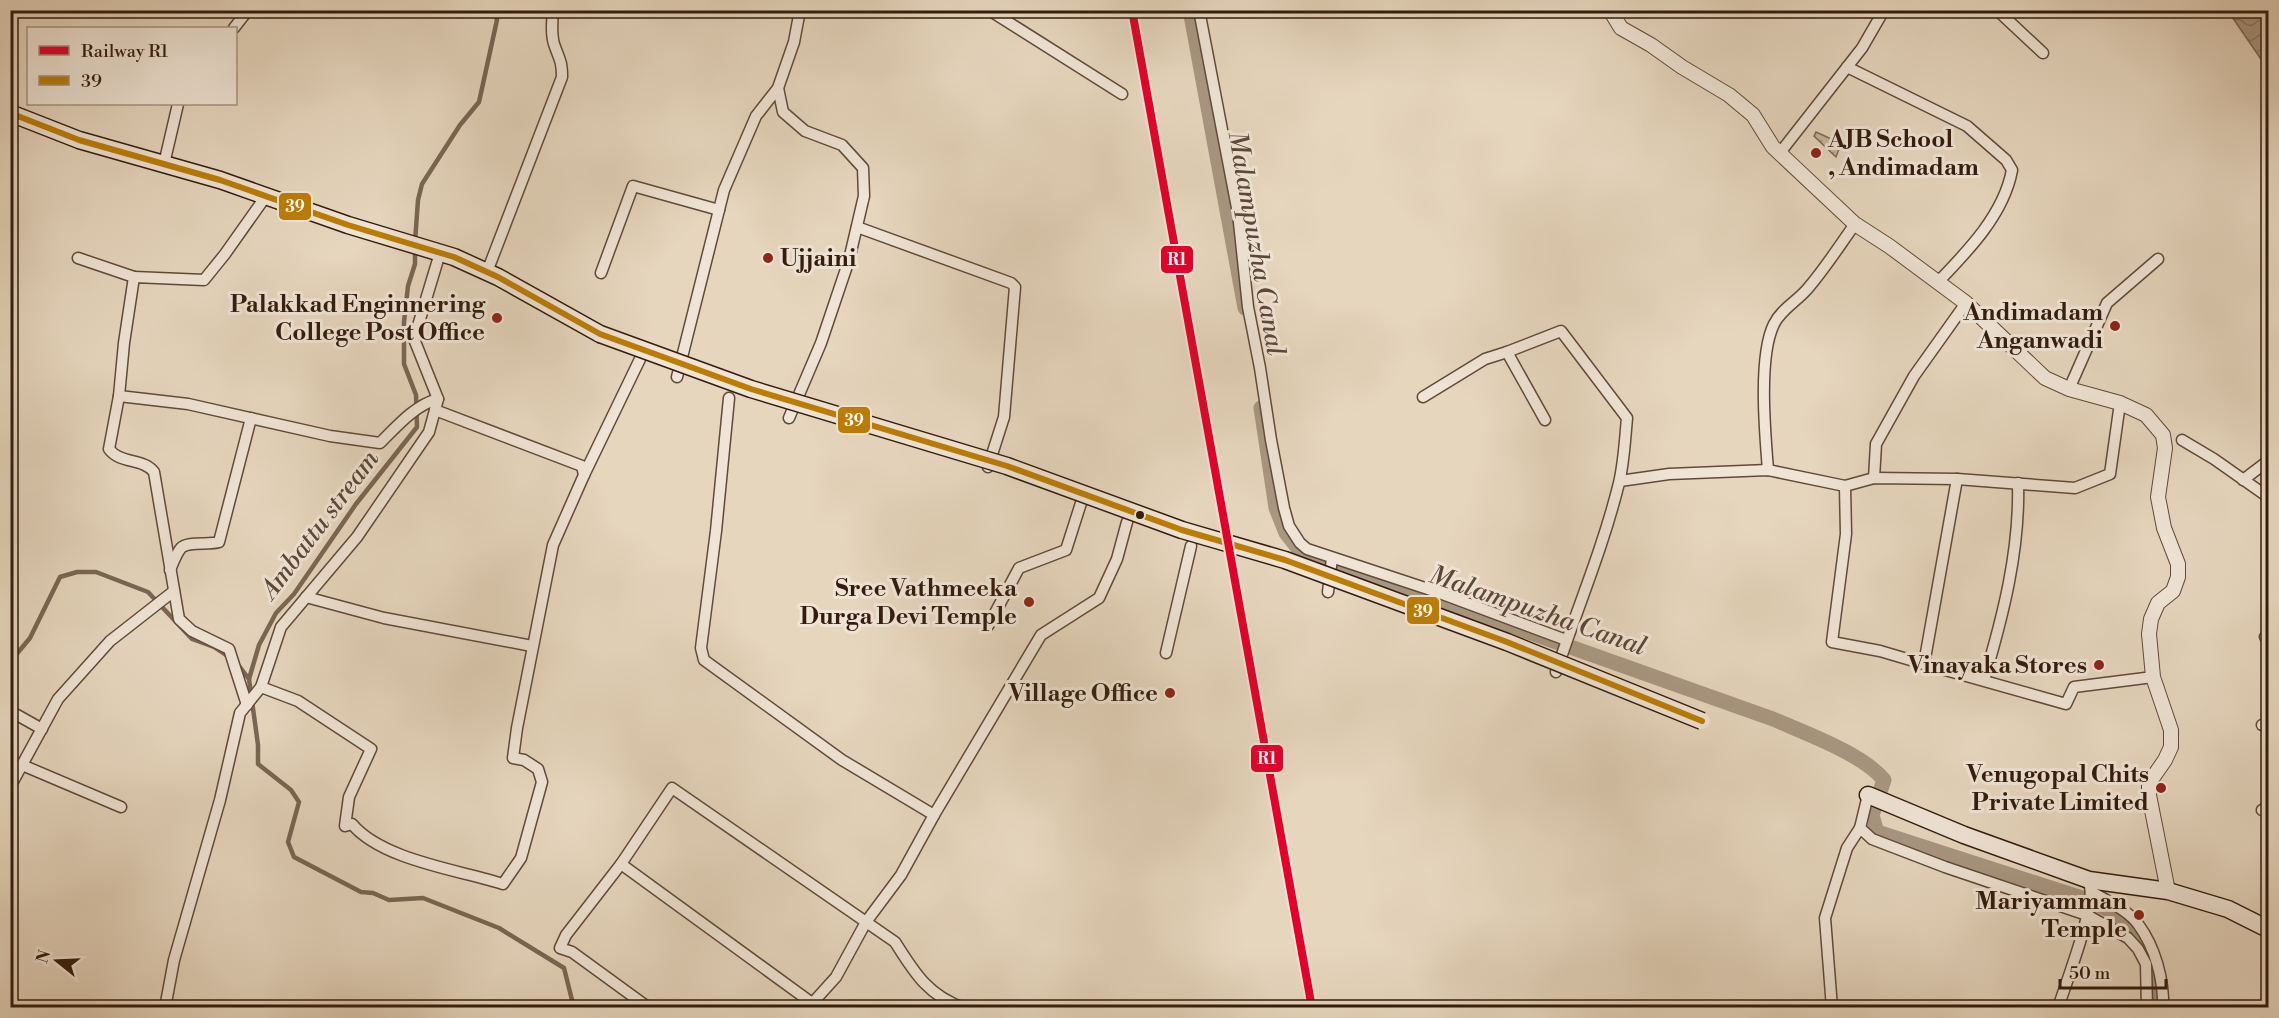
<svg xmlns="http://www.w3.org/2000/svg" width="2279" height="1018" viewBox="0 0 2279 1018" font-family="'Libre Bodoni',serif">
	<defs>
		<pattern id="grass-dots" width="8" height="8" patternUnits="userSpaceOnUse" patternTransform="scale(1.5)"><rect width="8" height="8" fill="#c8b6a0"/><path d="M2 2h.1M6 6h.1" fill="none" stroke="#ac9c89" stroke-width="1.8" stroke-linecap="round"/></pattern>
		<pattern id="water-waves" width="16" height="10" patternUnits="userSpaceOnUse" patternTransform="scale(1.5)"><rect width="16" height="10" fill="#a99782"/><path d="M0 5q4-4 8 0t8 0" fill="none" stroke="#8a7a69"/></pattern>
	</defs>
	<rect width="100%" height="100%" fill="#e6d6be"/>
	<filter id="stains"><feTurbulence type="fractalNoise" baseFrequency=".00333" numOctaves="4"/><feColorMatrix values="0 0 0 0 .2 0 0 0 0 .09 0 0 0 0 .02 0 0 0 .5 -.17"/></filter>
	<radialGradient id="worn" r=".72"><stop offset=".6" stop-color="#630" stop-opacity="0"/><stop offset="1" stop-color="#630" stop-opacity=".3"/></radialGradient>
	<polygon fill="url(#grass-dots)" stroke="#7e6957" stroke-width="1.5" points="1816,132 1838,142 1839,149 1836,157 1814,136"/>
	<polygon fill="url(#water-waves)" stroke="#7a6654" stroke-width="1.5" points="2228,11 2268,11 2268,70 2265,65"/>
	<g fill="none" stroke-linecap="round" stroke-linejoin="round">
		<g stroke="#7a6654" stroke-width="4.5">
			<polyline points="415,242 418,200 422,184 460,125 479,102 497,20 494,10"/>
			<polyline points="415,250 415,264 408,286 404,322 404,364 416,395 417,427 356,504 294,594 276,613 259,645 249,679 258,745 258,764 291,790 299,802 288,842 294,857 361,892 373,893 389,900 423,898 499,928 564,968 574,1008"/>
			<polyline points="10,662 30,638 60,577 77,572 96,572 148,592 192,639 214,647 229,657"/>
			<polyline points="236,662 249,679"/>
		</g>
		<g stroke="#a99782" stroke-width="15">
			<polyline points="1190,10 1245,308"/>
			<path d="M 1261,408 L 1276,508 L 1286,533 L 1300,551 L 1773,719 C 1805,733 1863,754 1884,780 L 1872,815 L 1877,832 L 2088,900 L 2115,913 L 2129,927 L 2150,956 L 2153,1008"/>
		</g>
		<g stroke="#604a3a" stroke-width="13">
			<g id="minor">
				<polyline points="989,10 1122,94"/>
				<polyline points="1199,10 1238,213 1248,307 1260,368 1271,440 1284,508 1289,526 1300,543 1307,549 1437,592 1566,640"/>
				<polyline points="1997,10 2043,53"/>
				<polyline points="234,28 248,10"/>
				<path d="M 1847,67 L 1967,126 L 2006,160 L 2012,170 C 2004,214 1968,251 1938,282"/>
				<polyline points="778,88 783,112 805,131 842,145 863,168 864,196 849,260 821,343 789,418"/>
				<polyline points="1779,154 1862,48 1884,10"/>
				<polyline points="164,164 178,104"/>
				<path d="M 266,196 L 225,254 L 204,280 L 134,277 L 124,343 L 119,396 L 188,404 L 330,436 L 380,443 C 397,426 415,405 438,399"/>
				<polyline points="857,227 1011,283 1015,287 1004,417 988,467"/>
				<polyline points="78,258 134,277"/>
				<path d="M 487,272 L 562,77 C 562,60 559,59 554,44 C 551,34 552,22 553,10"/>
				<polyline points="601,273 633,186 719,210"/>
				<polyline points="677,377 724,190 756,116 778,88 794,42 800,10"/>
				<polyline points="2069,389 2107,303 2158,259"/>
				<path d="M 119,396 L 109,449 C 120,464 143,458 154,472 L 179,619 L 192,631 L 229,649 L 247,705"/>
				<polyline points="1423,397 1485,359 1507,352"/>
				<polyline points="729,398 716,531 701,648 704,660 842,760 934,815 901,875 866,922 836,977 808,1008"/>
				<path d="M 1545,420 L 1507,352 L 1561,331 L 1627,418 C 1625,439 1624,462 1619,483 C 1603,548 1577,609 1556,672"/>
				<polyline points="2182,440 2214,459 2268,497"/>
				<path d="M 1768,470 C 1765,433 1758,356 1774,324 C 1781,309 1799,300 1809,287 C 1826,267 1840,245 1855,224"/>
				<polyline points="584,475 640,359"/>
				<polyline points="1874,478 1876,444 1914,376 1966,303"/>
				<polyline points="2243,480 2268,461"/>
				<polyline points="1620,481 1669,474 1768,470 1845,486 1874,478 1957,479 2075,488 2110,474 2120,403"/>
				<polyline points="1845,486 1846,534 1832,642 1880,651 1924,664 1957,479"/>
				<path d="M 170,570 C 173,563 176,554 181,548 C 187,541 209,545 219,542 L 251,418"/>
				<polyline points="1328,592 1332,558"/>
				<polyline points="306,597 384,618 532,646"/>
				<polyline points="988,626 1019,568 1066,550 1081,503"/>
				<polyline points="2265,637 2268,637"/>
				<polyline points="1166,653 1191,546"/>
				<polyline points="1924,664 2066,704 2074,687 2153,677"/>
				<path d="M 1984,680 C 2003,616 2020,550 2018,483"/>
				<path d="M 261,687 L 298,701 L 371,749 L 349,797 L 345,826 L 352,824 C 382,860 459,870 503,884 L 521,858 L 542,782 L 538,769 L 524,760 L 513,758 L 517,728 L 553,545 L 584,475 L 582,466 L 435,410"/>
				<polyline points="10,711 42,729"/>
				<polyline points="2262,725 2268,725"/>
				<polyline points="22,765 121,807"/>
				<polyline points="10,787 58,699 110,641 174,591"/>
				<polyline points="1868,795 1860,828 1872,839 1945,867 2087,915 2128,938 2138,949 2146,964 2147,1008"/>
				<polyline points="2262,810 2268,811"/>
				<polyline points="934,815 1041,635 1099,598 1117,559 1127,522"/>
				<polyline points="621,864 566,935 560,948 572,952 649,1008"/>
				<path d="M 2092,892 C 2107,901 2128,910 2138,924 C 2155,947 2164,979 2163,1008"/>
				<path d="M 812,1003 L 621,864 L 672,788 L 895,942 C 914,972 928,996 964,1008"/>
				<polyline points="165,1008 174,960 220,800 240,713 261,687 281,627 357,537 429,432 438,399 414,339 440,253"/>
				<polyline points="1832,1008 1825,918 1847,848 1860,828"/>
				<path d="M 2058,1008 C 2066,983 2095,907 2090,887"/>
			</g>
		</g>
		<g stroke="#604a3a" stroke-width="16">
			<polyline id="tertiary" points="1610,10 1621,28 1651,45 1682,67 1729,95 1753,115 1773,147 1855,224 1889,246 1966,303 2045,378 2069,389 2120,403 2146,415 2163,435 2165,448 2158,497 2164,528 2178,564 2178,577 2173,591 2158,603 2151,619 2149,634 2153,677 2171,730 2171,747 2165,760 2149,783 2149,795 2168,891"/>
		</g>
		<g stroke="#331c0e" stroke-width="19">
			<g id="secondary">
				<polyline points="10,113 79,140 220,180 348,225 454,257 498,277 600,334"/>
				<polyline points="1868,795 1964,835 2089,880 2168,891 2228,909 2268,929"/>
			</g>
		</g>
		<use href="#minor" stroke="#efe4d5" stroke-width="10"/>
		<use href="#tertiary" stroke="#efe4d5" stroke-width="14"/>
		<use href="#secondary" stroke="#efe4d5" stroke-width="16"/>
		<polyline stroke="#331c0e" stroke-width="4.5" stroke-dasharray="10 10" stroke-linecap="butt" points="1132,10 1312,1008"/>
		<g stroke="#331c0e" stroke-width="19" stroke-linecap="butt">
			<polyline id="secondary-bridge" points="600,334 751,389 1007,466 1182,530 1285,560 1507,642 1702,721"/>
		</g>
		<use href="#secondary-bridge" stroke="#efe4d5" stroke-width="16"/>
		<g stroke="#efe4d5" stroke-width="10">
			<polyline id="bus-1" points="10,113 79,140 220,180 348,225 454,257 498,277 600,334 751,389 1007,466 1182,530 1285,560 1507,642 1702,721"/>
		</g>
		<use href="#bus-1" stroke="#bc7d04" stroke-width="6"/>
		<g stroke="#efe4d5" stroke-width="12">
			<polyline id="rail-1" points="1132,10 1312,1008"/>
		</g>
		<use href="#rail-1" stroke="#e4002b" stroke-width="8"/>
	</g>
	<g fill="#8f2418" stroke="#efe4d5" stroke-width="2">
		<circle cx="1816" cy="153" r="6"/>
		<circle cx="768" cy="258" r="6"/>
		<circle cx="497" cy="318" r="6"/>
		<circle cx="2115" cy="326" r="6"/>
		<circle cx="1029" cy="602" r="6"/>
		<circle cx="2099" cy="665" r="6"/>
		<circle cx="1170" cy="693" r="6"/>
		<circle cx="2161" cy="788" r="6"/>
		<circle cx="2139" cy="915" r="6"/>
	</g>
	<circle fill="#331c0e" stroke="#efe4d5" stroke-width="2" cx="1140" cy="515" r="5"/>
	<g text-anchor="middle" stroke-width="6" stroke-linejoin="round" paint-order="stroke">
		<g font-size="24" font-weight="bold" fill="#331c0e" stroke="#efe4d5" text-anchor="end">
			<text x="1828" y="147" text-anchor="start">AJB School<tspan x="1828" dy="28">, Andimadam</tspan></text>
			<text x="780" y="266" text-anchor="start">Ujjaini</text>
			<text x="485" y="312">Palakkad Enginnering<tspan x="485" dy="28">College Post Office</tspan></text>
			<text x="2103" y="320">Andimadam<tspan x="2103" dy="28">Anganwadi</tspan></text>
			<text x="1017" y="596">Sree Vathmeeka<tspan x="1017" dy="28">Durga Devi Temple</tspan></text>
			<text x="2087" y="673">Vinayaka Stores</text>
			<text x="1158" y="701">Village Office</text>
			<text x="2149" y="782">Venugopal Chits<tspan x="2149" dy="28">Private Limited</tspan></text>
			<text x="2127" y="909">Mariyamman<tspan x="2127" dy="28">Temple</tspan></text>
		</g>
		<g font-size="26" font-style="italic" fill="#5c4737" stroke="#efe4d5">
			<text transform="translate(1257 243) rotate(80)" y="9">Malampuzha Canal</text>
			<text transform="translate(319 524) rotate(-53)" y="9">Ambattu stream</text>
			<text transform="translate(1538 610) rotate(19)" y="9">Malampuzha Canal</text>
		</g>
	</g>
	<g stroke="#efe4d5" stroke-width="2">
		<rect x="278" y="192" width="34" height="29" rx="6" fill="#bc7d04"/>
		<rect x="1160" y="245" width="34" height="29" rx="6" fill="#e4002b"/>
		<rect x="837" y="406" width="34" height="28" rx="6" fill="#bc7d04"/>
		<rect x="1406" y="596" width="34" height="29" rx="6" fill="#bc7d04"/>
		<rect x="1250" y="744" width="34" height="29" rx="6" fill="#e4002b"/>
	</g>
	<g font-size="16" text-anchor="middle" font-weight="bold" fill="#fff">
		<text x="295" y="212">39</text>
		<text x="1177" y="265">R1</text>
		<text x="854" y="426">39</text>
		<text x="1423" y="617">39</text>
		<text x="1267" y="764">R1</text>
	</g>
	<rect width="2279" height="1018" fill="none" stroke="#e6d6be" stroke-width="36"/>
	<rect x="12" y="12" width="2255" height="994" fill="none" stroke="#331c0e" stroke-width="3"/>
	<rect x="18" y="18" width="2243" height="982" fill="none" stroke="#331c0e" stroke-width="1.5"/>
	<rect x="27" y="27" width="210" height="78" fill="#efe4d5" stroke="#a49485" stroke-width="1.5"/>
	<rect x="39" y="46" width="30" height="9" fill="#e4002b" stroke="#a49485" stroke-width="1.5"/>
	<text x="81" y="57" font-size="18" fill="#331c0e">Railway R1</text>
	<rect x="39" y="76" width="30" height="9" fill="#bc7d04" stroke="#a49485" stroke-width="1.5"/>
	<text x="81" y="87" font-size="18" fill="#331c0e">39</text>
	<g transform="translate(57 961) rotate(288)" stroke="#efe4d5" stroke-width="4.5" paint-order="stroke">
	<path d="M0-4.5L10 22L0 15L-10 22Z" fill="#331c0e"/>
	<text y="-9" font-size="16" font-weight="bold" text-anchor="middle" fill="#331c0e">N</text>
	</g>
	<path d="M2060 979v9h106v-9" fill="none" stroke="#331c0e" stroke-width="3"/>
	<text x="2069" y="979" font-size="18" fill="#331c0e" stroke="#efe4d5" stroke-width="4.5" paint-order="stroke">50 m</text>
	<rect width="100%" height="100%" filter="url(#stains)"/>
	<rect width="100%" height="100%" fill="url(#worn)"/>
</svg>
